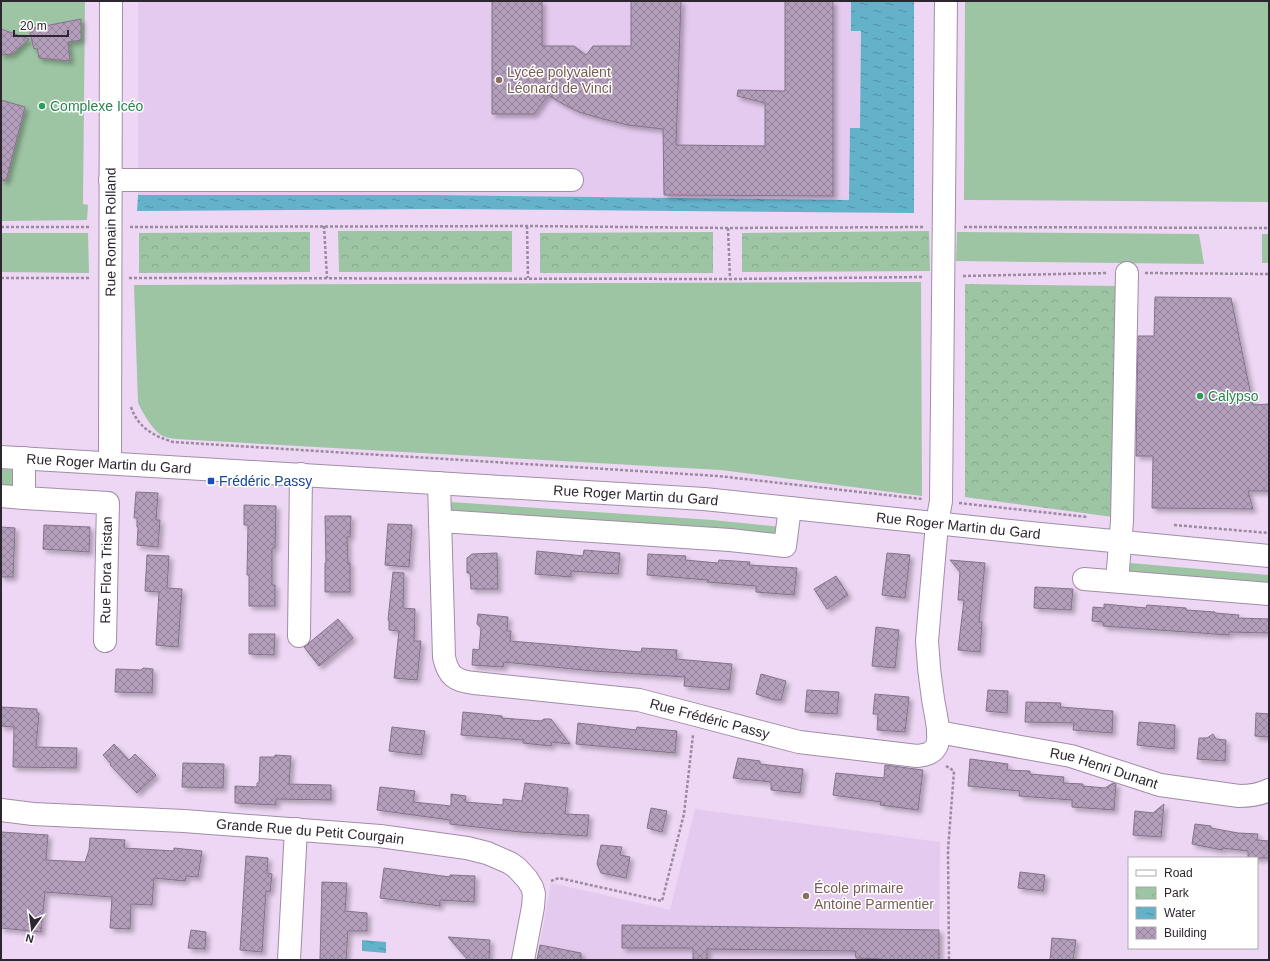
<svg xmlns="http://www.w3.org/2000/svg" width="1270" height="961" viewBox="0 0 1270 961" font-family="Helvetica,sans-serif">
	<defs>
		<pattern id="park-crowns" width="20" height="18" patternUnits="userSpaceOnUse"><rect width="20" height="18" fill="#9dc4a3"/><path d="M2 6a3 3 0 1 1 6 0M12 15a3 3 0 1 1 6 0" fill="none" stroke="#88a88d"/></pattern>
		<pattern id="water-ripples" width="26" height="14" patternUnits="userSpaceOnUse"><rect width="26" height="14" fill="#64b1ca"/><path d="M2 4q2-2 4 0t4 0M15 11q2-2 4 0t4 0" fill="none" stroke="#5390a4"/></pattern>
		<pattern id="building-cross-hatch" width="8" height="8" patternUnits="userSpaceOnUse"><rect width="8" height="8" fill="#b39fbb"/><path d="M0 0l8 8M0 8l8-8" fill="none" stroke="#928198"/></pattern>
		<filter id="shadow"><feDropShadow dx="3.5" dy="3.5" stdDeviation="2" flood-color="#0004"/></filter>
	</defs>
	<rect width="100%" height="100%" fill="#edd7f4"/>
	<g fill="#e4caee">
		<polygon points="138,1 851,1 851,31 861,31 860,129 850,129 850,200 435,195 138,195"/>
		<polygon points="695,809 940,842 939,960 537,960 551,883 670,910"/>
	</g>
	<g fill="#9dc4a3">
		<polygon points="1,1 85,1 83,204 88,205 87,220 1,221"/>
		<polygon points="965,1 1269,1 1269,202 964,200"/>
		<polygon points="957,232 1199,234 1204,264 956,261"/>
		<polygon points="1,233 88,233 89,273 1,272"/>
		<rect x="1262" y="234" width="7" height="29"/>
		<path d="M 921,282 L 922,496 L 721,470 L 176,439 C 172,438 167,438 163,436 C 153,431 143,413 138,403 L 134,285 Z"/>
		<polygon points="1,469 15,470 13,489 1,488"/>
		<polygon points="450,502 712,520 782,527 780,539 450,515"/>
		<polygon points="1130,563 1269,575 1269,589 1128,577"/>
	</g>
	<g fill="url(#park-crowns)">
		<polygon points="338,231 512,231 512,272 339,272"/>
		<polygon points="929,231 930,271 742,272 742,233"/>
		<polygon points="310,232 310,272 139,273 139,233"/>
		<polygon points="713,232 713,273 540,273 540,233"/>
		<polygon points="965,284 1116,286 1113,517 965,497"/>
	</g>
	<g fill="url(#water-ripples)">
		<polygon points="851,1 914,1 914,213 436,209 137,211 138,195 435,195 849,200 850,128 860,128 861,31 851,31"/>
		<polygon points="362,940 386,942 386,953 362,951"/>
	</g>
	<g fill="url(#building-cross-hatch)" stroke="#85728b" filter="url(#shadow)">
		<polygon points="492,1 542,1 542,46 574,46 586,55 593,46 631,46 631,1 681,1 676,145 765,146 765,103 737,96 738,90 785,91 785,1 833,1 833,196 664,195 663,129 628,125 603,119 579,112 563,104 548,95 534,114 492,114"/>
		<polygon points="81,19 81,40 68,42 70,61 39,58 37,48 34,49 29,29"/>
		<polygon points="1,29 29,39 12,54 1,55"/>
		<polygon points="1,100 25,107 6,181 1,180"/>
		<polygon points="1155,297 1231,298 1253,405 1269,404 1269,491 1248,491 1253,509 1152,508 1153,456 1136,456 1138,336 1154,336"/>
		<polygon points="136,492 158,493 156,520 160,520 158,547 137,545 138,528 137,527 137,518 134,518"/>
		<polygon points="244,505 276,506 275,548 272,548 272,585 275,585 275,606 249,606 249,575 247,575 248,525 244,525"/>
		<polygon points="325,516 351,516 350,537 347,537 348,563 350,563 350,592 325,592 325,563 326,563"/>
		<polygon points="388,524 412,525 409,567 385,565"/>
		<polygon points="44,525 90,527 89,552 43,549"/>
		<polygon points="1,527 15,528 13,577 1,577"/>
		<polygon points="584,550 620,553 618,574 571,571 571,577 535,574 537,551 583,556"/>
		<polygon points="497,553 498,589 471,589 470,573 467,573 467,558 472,554"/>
		<polygon points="887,553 910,555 905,598 882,595"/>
		<polygon points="648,554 686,556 685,560 718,563 719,560 750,562 749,565 797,568 794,595 756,592 756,586 707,582 708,580 647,575"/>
		<polygon points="147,555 169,556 167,588 182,589 178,647 156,645 159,592 145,591"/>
		<polygon points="950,560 985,563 979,622 982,622 980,652 958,650 964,600 958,600 960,572"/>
		<polygon points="393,572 404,573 403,608 415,609 414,641 421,641 417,680 394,678 399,631 389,630 389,620 388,620"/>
		<polygon points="836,576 848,595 827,609 814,589"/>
		<polygon points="1035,587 1073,589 1071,610 1034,608"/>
		<polygon points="1104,604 1146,608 1147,605 1186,608 1186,610 1215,612 1215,613 1239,615 1238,618 1269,619 1269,633 1229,632 1229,635 1103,626 1103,622 1092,621 1093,607 1104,608"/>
		<polygon points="478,614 508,617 507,631 511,631 510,641 641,652 642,648 677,650 676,659 732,664 729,690 684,686 685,677 593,671 504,662 503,667 472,665 473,649 479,650 481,628 477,624"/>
		<polygon points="338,619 353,638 319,666 304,647"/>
		<polygon points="876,627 899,630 895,668 872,666"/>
		<polygon points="249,634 275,634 274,655 249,654"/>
		<polygon points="143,668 153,669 152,693 115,692 116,669 141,670"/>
		<polygon points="761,674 786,681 781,700 775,700 756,694"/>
		<polygon points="807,690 839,692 837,714 805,712"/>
		<polygon points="988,690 1008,691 1007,713 986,711"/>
		<polygon points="875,694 909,697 905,732 877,730 878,714 873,714"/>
		<polygon points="1026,702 1061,703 1060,707 1113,711 1112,733 1073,730 1074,723 1025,722"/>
		<polygon points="1,707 37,709 37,713 39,713 36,747 77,748 76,768 13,767 14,727 1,726"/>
		<polygon points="463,712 502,716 502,718 541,721 544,719 551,719 570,744 552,742 551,746 523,743 523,740 461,735"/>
		<polygon points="1256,713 1269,714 1269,737 1255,736"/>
		<polygon points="1139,722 1175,725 1174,749 1137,745"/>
		<polygon points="578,723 636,730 637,727 677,731 675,753 576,744"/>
		<polygon points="392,727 425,731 421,755 389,751"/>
		<polygon points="1213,734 1216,739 1226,740 1225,761 1197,759 1199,738 1207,738"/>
		<polygon points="114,744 129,760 135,754 156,775 137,793 110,765 111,764 103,755"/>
		<polygon points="275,755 291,756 289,784 331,785 331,800 276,799 276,805 235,803 235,786 257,787 257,783 259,783 260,757 275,757"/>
		<polygon points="738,758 760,761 760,764 803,769 800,793 771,790 771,782 733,778"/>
		<polygon points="970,759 1008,764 1007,770 1030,771 1030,774 1064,777 1063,783 1083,784 1083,786 1105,788 1113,783 1116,784 1114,810 1072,807 1072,800 1019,796 1020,791 968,786"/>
		<polygon points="183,763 224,764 223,788 182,787"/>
		<polygon points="885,765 923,770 918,810 880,805 881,802 833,795 836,773 884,778"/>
		<polygon points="525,783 568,788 565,814 589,815 587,836 520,832 450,824 450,820 377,810 380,787 415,791 413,802 451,806 451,794 466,796 465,802 503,805 503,799 522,801"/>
		<polygon points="1164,804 1161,837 1133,835 1135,811 1153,813"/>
		<polygon points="651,808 667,811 662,832 647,828"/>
		<polygon points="1195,824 1211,826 1211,828 1238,833 1258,834 1257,840 1269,841 1269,858 1248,858 1248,851 1222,848 1222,850 1192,844"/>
		<polygon points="1,832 48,835 46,860 85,862 89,850 90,838 125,840 124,848 174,851 174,848 202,851 198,877 186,876 185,881 154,878 152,905 131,904 130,929 110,928 112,897 45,892 41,932 1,928"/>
		<polygon points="601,845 622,847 620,855 630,857 626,878 601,873 597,864"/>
		<polygon points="246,856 268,858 267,873 272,874 270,892 266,891 262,952 240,950"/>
		<polygon points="384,868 450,877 450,875 475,876 474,902 440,900 440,906 380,898"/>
		<polygon points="1020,872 1045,875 1043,891 1018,888"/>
		<polygon points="322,882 347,883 345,911 367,913 367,931 348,931 346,960 320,960"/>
		<polygon points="622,925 939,930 939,960 881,960 881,959 856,958 855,951 707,949 707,960 693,960 693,948 622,948"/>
		<polygon points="191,930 206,932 205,949 188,948"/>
		<polygon points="448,937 490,940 489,960 468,960"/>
		<polygon points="1052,938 1076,940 1073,960 1050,960"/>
		<polygon points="540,945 581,953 581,960 537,960"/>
	</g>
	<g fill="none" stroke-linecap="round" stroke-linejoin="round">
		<g stroke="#a18da8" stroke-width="24">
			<g id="minor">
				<polyline points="110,180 572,180"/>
				<path id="s1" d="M 1,457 L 704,499 L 1040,534 L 1269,556"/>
				<polyline points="24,458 24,498 108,503 105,641"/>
				<path id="s2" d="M 110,463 L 111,1"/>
				<path id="s3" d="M 439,483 L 444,657 C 448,676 455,681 474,683 L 639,700 L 799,742 L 917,756 C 925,755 933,754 937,745 C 941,734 935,712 933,699 C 930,680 928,661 927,641 L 937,523 L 941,501 L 946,1"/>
				<polyline points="1,496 24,498"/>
				<polyline points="440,521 730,540 785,546 790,508"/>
				<polyline points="1084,579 1269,594"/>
				<polyline points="1117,581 1122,521 1127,273"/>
				<polyline points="299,636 301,474"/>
				<path id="s4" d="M 938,732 L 1071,756 L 1160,785 L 1239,796 C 1251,796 1259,795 1269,790"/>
				<path id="s5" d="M 1,810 L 33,814 L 184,821 L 380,836 L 467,848 L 487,853 L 510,863 L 517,868 L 527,879 L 532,887 L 534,894 L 533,907 L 523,960"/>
				<polyline points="289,960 296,829"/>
			</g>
		</g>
		<g stroke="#9a8a9f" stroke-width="2.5" stroke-dasharray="3 2" stroke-linecap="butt">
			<polyline points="324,226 327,278"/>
			<polyline points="527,226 528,278"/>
			<polyline points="1,227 91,227"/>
			<polyline points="130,227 527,226 728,228 925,227"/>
			<polyline points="964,227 1269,228"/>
			<polyline points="728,228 730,279"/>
			<polyline points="1145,273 1269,274"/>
			<polyline points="963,276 1108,273"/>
			<polyline points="1,278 90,278"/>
			<polyline points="129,278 730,279 924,277"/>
			<path d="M 131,407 C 138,428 154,436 173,442 L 718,476 L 922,499"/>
			<polyline points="959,503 1087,517"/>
			<polyline points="1174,525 1269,533"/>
			<polyline points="946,766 954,771 948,850 949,960"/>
			<polyline points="551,881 559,878 662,901 684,814 693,735"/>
		</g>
		<use href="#minor" stroke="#fff" stroke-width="22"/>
	</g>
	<g fill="#8d6e63" stroke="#fff" stroke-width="1.5">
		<circle cx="499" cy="80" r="4"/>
		<circle cx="806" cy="896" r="4"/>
	</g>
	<g fill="#2e9e5b" stroke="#fff" stroke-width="1.5">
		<circle cx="42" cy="106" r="4"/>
		<circle cx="1200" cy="396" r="4"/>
	</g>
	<rect fill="#1a4fb4" stroke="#fff" stroke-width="1.5" x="207" y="477" width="8" height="8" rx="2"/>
	<g text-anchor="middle" stroke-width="3" stroke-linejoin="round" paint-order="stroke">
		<g font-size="14" fill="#785e54" stroke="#fff" text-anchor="start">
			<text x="507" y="77">Lycée polyvalent<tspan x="507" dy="16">Léonard de Vinci</tspan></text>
			<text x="814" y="893">École primaire<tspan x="814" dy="16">Antoine Parmentier</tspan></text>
		</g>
		<g font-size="14" fill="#27864d" stroke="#fff" text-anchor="start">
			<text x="50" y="111">Complexe Icéo</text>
			<text x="1208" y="401">Calypso</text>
		</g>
		<g font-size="14" fill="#2d2530" stroke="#fff">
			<text dy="5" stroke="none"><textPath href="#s2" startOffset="231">Rue Romain Rolland</textPath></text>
			<text dy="5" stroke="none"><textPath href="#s1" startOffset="108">Rue Roger Martin du Gard</textPath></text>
			<text dy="5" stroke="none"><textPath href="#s1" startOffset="636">Rue Roger Martin du Gard</textPath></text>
			<text dy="5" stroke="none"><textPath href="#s1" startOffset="960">Rue Roger Martin du Gard</textPath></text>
			<text transform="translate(106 570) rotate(-89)" y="5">Rue Flora Tristan</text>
			<text dy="5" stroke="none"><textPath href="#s3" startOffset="457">Rue Frédéric Passy</textPath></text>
			<text dy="5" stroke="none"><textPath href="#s4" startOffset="170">Rue Henri Dunant</textPath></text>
			<text dy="5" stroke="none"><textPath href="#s5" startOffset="310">Grande Rue du Petit Courgain</textPath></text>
		</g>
		<g font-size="14" fill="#164399" stroke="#fff" text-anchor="start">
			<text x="219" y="486">Frédéric Passy</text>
		</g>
	</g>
	<rect width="1270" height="961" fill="none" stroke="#2d2530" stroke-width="4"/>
	<rect x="1128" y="857" width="130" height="92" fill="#ffffff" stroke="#aba8ac"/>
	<rect x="1136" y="870" width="20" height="6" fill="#ffffff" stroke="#aba8ac"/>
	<text x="1164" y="877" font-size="12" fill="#2d2530">Road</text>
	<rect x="1136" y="887" width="20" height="12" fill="url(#park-crowns)" stroke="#aba8ac"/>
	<text x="1164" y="897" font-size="12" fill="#2d2530">Park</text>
	<rect x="1136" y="907" width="20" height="12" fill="url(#water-ripples)" stroke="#aba8ac"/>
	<text x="1164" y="917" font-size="12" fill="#2d2530">Water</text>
	<rect x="1136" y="927" width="20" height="12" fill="url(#building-cross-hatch)" stroke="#aba8ac"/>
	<text x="1164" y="937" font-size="12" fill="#2d2530">Building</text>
	<g transform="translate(32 929) rotate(194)" stroke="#ffffff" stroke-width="3" paint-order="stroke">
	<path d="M0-3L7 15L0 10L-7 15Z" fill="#2d2530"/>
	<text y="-6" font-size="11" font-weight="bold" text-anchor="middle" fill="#2d2530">N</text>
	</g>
	<path d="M14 30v6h54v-6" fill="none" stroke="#2d2530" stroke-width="2"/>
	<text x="20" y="30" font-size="12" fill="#2d2530" stroke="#ffffff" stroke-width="3" paint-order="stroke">20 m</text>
</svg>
